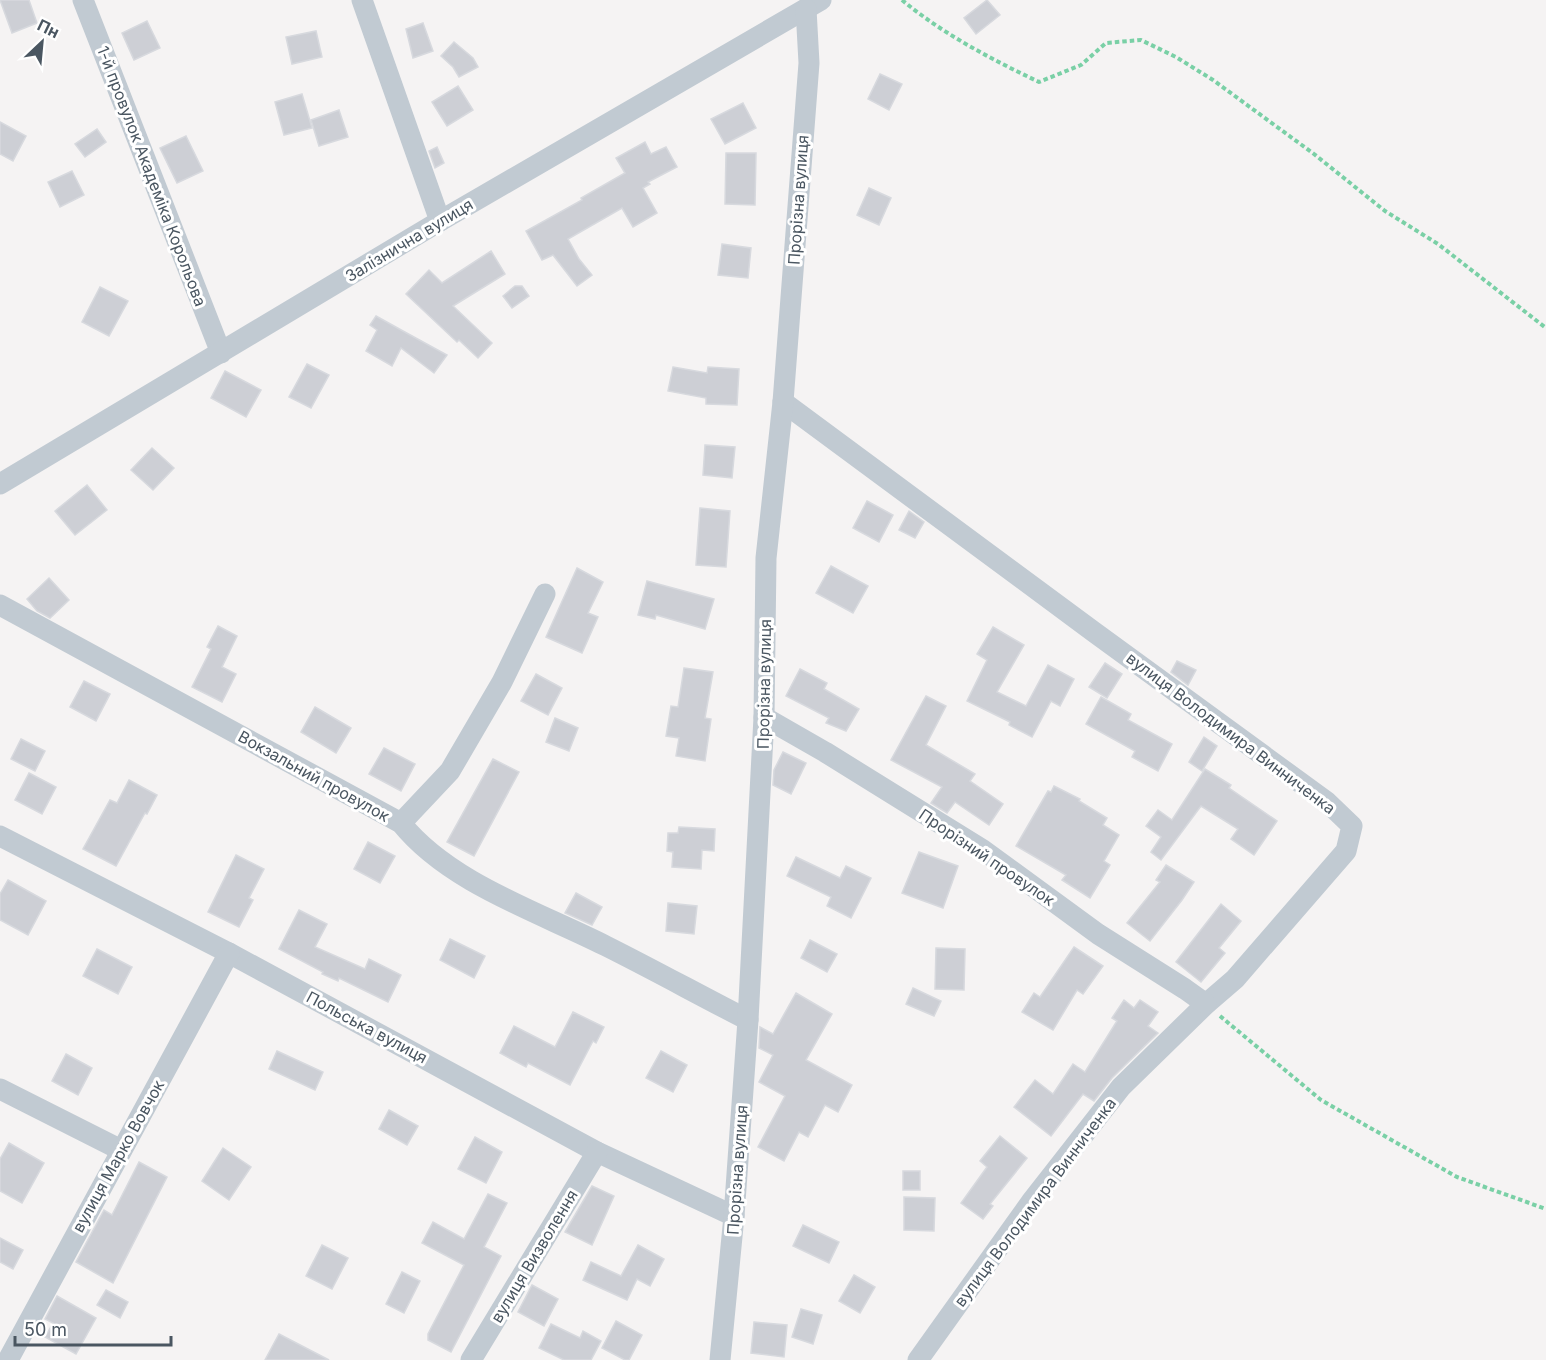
<svg xmlns="http://www.w3.org/2000/svg" width="1546" height="1360" viewBox="0 0 1546 1360" font-family="Inter,sans-serif">
	<rect width="100%" height="100%" fill="#f5f3f3"/>
	<g fill="#cdcfd5" stroke="#d7d9de" stroke-width="1.5">
		<polygon points="0,0 29,0 37,23 12,33"/>
		<polygon points="987,0 1000,15 976,34 964,18"/>
		<polygon points="147,21 160,48 134,60 122,33"/>
		<polygon points="423,23 433,51 413,58 406,29"/>
		<polygon points="316,31 322,57 292,64 286,37"/>
		<polygon points="454,42 473,58 478,67 459,77 453,67 441,56"/>
		<polygon points="880,74 902,84 889,110 868,99"/>
		<polygon points="458,86 473,110 447,126 432,102"/>
		<polygon points="302,94 312,128 284,135 275,102"/>
		<polygon points="743,103 756,128 725,144 711,119"/>
		<polygon points="339,110 348,137 319,146 311,120"/>
		<polygon points="0,122 26,136 13,161 0,154"/>
		<polygon points="97,129 106,142 85,157 75,144"/>
		<polygon points="186,136 203,171 177,183 160,148"/>
		<polygon points="645,142 651,154 666,147 677,167 648,182 650,184 643,188 657,213 633,227 622,208 568,239 579,259 592,275 577,286 553,255 542,260 526,231 582,200 581,198 625,173 616,158"/>
		<polygon points="437,147 444,163 435,168 429,151"/>
		<polygon points="726,153 756,153 755,205 725,204"/>
		<polygon points="72,171 84,195 60,207 48,182"/>
		<polygon points="869,188 891,198 879,225 857,215"/>
		<polygon points="722,244 751,248 748,278 718,275"/>
		<polygon points="491,251 505,274 453,306 492,343 478,358 459,340 457,342 406,294 429,270 442,283"/>
		<polygon points="515,286 522,286 529,296 512,308 503,296"/>
		<polygon points="100,287 128,301 109,336 82,322"/>
		<polygon points="376,316 403,331 447,355 434,373 401,348 392,366 366,351 377,330 370,325"/>
		<polygon points="307,364 329,375 311,408 289,397"/>
		<polygon points="673,367 707,373 708,367 739,369 737,405 706,404 706,398 668,391"/>
		<polygon points="225,371 261,390 246,417 211,398"/>
		<polygon points="705,445 735,447 732,478 703,475"/>
		<polygon points="152,448 174,468 153,490 131,470"/>
		<polygon points="87,485 107,510 75,535 55,511"/>
		<polygon points="867,501 893,515 879,542 853,528"/>
		<polygon points="700,508 730,511 726,567 696,565"/>
		<polygon points="909,511 924,522 915,538 899,530"/>
		<polygon points="831,566 868,586 853,613 816,593"/>
		<polygon points="577,568 603,582 588,613 598,617 582,653 546,637"/>
		<polygon points="49,578 69,600 50,618 37,611 27,599"/>
		<polygon points="647,581 714,599 705,629 656,615 655,619 638,615"/>
		<polygon points="218,626 237,636 222,667 236,674 222,702 192,687 211,649 207,647"/>
		<polygon points="993,627 1024,645 997,692 1026,706 1048,665 1074,679 1060,706 1051,701 1032,737 1009,725 1010,722 967,701 987,660 977,654"/>
		<polygon points="1177,661 1196,670 1188,685 1171,672"/>
		<polygon points="1105,663 1122,674 1107,698 1089,687"/>
		<polygon points="684,668 713,672 705,718 711,719 705,761 676,756 679,738 666,736 671,706 678,707"/>
		<polygon points="800,669 827,683 824,689 859,709 846,731 826,723 829,718 786,696"/>
		<polygon points="536,674 562,688 548,715 521,701"/>
		<polygon points="84,681 110,694 96,721 70,707"/>
		<polygon points="926,696 946,706 926,745 975,774 970,781 1003,804 989,825 955,802 947,813 931,803 942,787 891,760"/>
		<polygon points="1101,697 1131,714 1128,720 1172,744 1158,771 1132,757 1135,751 1086,724"/>
		<polygon points="315,707 351,728 336,753 301,732"/>
		<polygon points="555,718 578,728 569,751 546,742"/>
		<polygon points="1204,737 1217,746 1202,771 1189,762"/>
		<polygon points="21,739 45,751 35,771 11,759"/>
		<polygon points="384,748 415,764 401,791 369,774"/>
		<polygon points="783,752 806,763 791,794 773,785 774,770"/>
		<polygon points="493,759 519,772 474,856 447,842"/>
		<polygon points="1205,769 1231,785 1229,788 1277,821 1254,855 1231,839 1238,829 1201,806 1161,860 1151,852 1161,837 1146,826 1158,810 1172,820"/>
		<polygon points="29,773 56,787 42,814 15,800"/>
		<polygon points="129,780 157,795 147,814 145,813 116,866 83,849 110,800 117,803"/>
		<polygon points="1054,786 1080,799 1079,801 1107,818 1103,825 1119,835 1104,861 1110,865 1090,898 1062,880 1066,875 1016,846 1048,791 1051,792"/>
		<polygon points="679,827 715,829 714,851 702,850 701,869 672,867 673,852 667,851 668,833 678,833"/>
		<polygon points="368,842 395,856 380,883 354,869"/>
		<polygon points="919,852 958,866 943,908 902,893"/>
		<polygon points="236,855 264,869 249,898 253,900 239,927 208,912"/>
		<polygon points="796,857 840,878 846,866 871,878 851,918 827,906 831,897 787,876"/>
		<polygon points="1166,865 1194,882 1182,900 1150,941 1127,923 1160,882 1156,880"/>
		<polygon points="8,880 46,901 28,935 0,920 0,894"/>
		<polygon points="576,893 602,907 592,925 565,913"/>
		<polygon points="668,903 697,906 694,934 666,931"/>
		<polygon points="1221,904 1241,921 1219,948 1225,953 1201,982 1176,962"/>
		<polygon points="299,910 327,924 315,947 365,969 369,959 401,975 388,1002 339,978 338,981 322,974 323,972 279,949"/>
		<polygon points="450,939 485,956 474,978 440,960"/>
		<polygon points="810,940 837,954 827,972 801,958"/>
		<polygon points="1074,947 1103,966 1083,994 1077,990 1053,1030 1022,1012 1034,993 1040,997"/>
		<polygon points="936,948 965,949 964,990 935,989"/>
		<polygon points="97,949 132,967 118,994 83,976"/>
		<polygon points="913,988 941,1001 934,1016 906,1004"/>
		<polygon points="796,993 832,1014 806,1060 852,1085 838,1112 825,1105 808,1137 799,1132 784,1161 758,1147 785,1096 759,1082 773,1055 759,1048 760,1027 773,1034"/>
		<polygon points="1124,1000 1134,1008 1140,1000 1158,1012 1148,1026 1158,1033 1112,1078 1094,1101 1083,1094 1051,1136 1014,1107 1035,1080 1053,1094 1073,1064 1085,1072 1117,1021 1112,1018"/>
		<polygon points="573,1012 604,1027 596,1043 593,1041 570,1085 528,1063 526,1067 500,1053 514,1026 555,1047"/>
		<polygon points="277,1051 323,1072 315,1090 269,1069"/>
		<polygon points="661,1051 687,1065 673,1092 646,1078"/>
		<polygon points="66,1054 92,1068 78,1095 52,1081"/>
		<polygon points="389,1110 418,1126 407,1145 379,1129"/>
		<polygon points="1000,1136 1027,1158 990,1204 993,1206 983,1219 961,1203 987,1167 980,1161"/>
		<polygon points="475,1137 502,1152 486,1183 458,1169"/>
		<polygon points="9,1143 44,1163 22,1203 0,1191 0,1159"/>
		<polygon points="223,1148 251,1167 229,1200 202,1181"/>
		<polygon points="139,1162 167,1177 113,1283 76,1262 104,1210 112,1215"/>
		<rect x="903" y="1171" width="17" height="19"/>
		<polygon points="592,1186 614,1196 592,1245 565,1232"/>
		<polygon points="488,1194 507,1203 484,1247 501,1256 451,1352 428,1340 428,1334 464,1265 422,1243 433,1222 464,1239"/>
		<polygon points="904,1197 935,1198 934,1231 904,1230"/>
		<polygon points="803,1225 839,1242 829,1263 793,1246"/>
		<polygon points="0,1238 23,1250 13,1269 0,1262"/>
		<polygon points="322,1245 348,1258 332,1289 306,1276"/>
		<polygon points="638,1245 664,1259 650,1286 637,1279 627,1300 583,1280 591,1262 621,1276"/>
		<polygon points="402,1272 420,1281 404,1313 386,1304"/>
		<polygon points="854,1275 875,1287 860,1313 839,1301"/>
		<polygon points="532,1285 558,1299 544,1326 518,1312"/>
		<polygon points="106,1290 128,1302 120,1318 97,1305"/>
		<polygon points="57,1296 96,1318 76,1354 45,1337 53,1323 45,1319"/>
		<polygon points="801,1309 822,1315 813,1344 792,1337"/>
		<polygon points="616,1321 642,1335 629,1360 625,1360 602,1348"/>
		<polygon points="754,1322 787,1325 784,1357 751,1353"/>
		<polygon points="551,1324 580,1338 583,1331 601,1341 591,1360 564,1360 539,1348"/>
		<polygon points="279,1334 329,1360 265,1360"/>
	</g>
	<g fill="none" stroke-linecap="round" stroke-linejoin="round">
		<g stroke="#7ad0a6" stroke-width="4" stroke-dasharray="4.5 3" stroke-linecap="butt">
			<path d="M 902,0 C 943,34 991,59 1039,82 L 1081,65 L 1106,43 L 1141,40 L 1176,57 L 1213,80 L 1314,154 L 1385,211 L 1438,244 L 1546,328"/>
			<polyline points="1220,1016 1321,1100 1457,1177 1546,1209"/>
		</g>
		<g stroke="#c1cad2" stroke-width="21">
			<polyline points="83,0 221,353"/>
			<polyline points="362,0 440,221"/>
			<polyline points="783,402 1094,632 1327,802 1352,826 1346,851 1235,979 1206,1004 1121,1087 1031,1202 918,1360"/>
			<polyline points="0,484 440,221 821,0"/>
			<path d="M 0,605 L 401,823 C 449,883 539,912 606,946 C 654,970 701,996 748,1020"/>
			<polyline points="764,717 825,752 983,850 1098,934 1185,989 1206,1004"/>
			<polyline points="401,823 450,771 502,682 545,594"/>
			<polyline points="0,836 229,953 597,1152 734,1216"/>
			<polyline points="0,1089 121,1150"/>
			<polyline points="8,1360 229,953"/>
			<polyline points="471,1360 597,1152"/>
			<polyline points="720,1360 734,1216 748,1020 764,717 766,558 783,402 809,63 806,9"/>
		</g>
	</g>
	<g text-anchor="middle" stroke-width="6" stroke-linejoin="round" paint-order="stroke">
		<g font-size="16" fill="#4a5661" stroke="#fff">
			<text transform="translate(152 176) rotate(69)" y="6">1-й провулок Академіка Корольова</text>
			<text transform="translate(798 200) rotate(-86)" y="6">Прорізна вулиця</text>
			<text transform="translate(409 240) rotate(-31)" y="6">Залізнична вулиця</text>
			<text transform="translate(764 684) rotate(-89)" y="6">Прорізна вулиця</text>
			<text transform="translate(1231 733) rotate(37)" y="6">вулиця Володимира Винниченка</text>
			<text transform="translate(314 776) rotate(29)" y="6">Вокзальний провулок</text>
			<text transform="translate(987 857) rotate(34)" y="6">Прорізний провулок</text>
			<text transform="translate(367 1027) rotate(28)" y="6">Польська вулиця</text>
			<text transform="translate(118 1156) rotate(-61)" y="6">вулиця Марко Вовчок</text>
			<text transform="translate(737 1170) rotate(-86)" y="6">Прорізна вулиця</text>
			<text transform="translate(1035 1202) rotate(-53)" y="6">вулиця Володимира Винниченка</text>
			<text transform="translate(534 1256) rotate(-59)" y="6">вулиця Визволення</text>
		</g>
	</g>
	<g transform="translate(42 42) rotate(26)" stroke="#ffffff" stroke-width="4.5" paint-order="stroke">
	<path d="M0-4.5L10 22L0 15L-10 22Z" fill="#4a5661"/>
	<text y="-9" font-size="16" font-weight="bold" text-anchor="middle" fill="#4a5661">Пн</text>
	</g>
	<path d="M15 1336v9h156v-9" fill="none" stroke="#4a5661" stroke-width="3"/>
	<text x="24" y="1336" font-size="18" fill="#4a5661" stroke="#ffffff" stroke-width="4.5" paint-order="stroke">50 m</text>
</svg>
